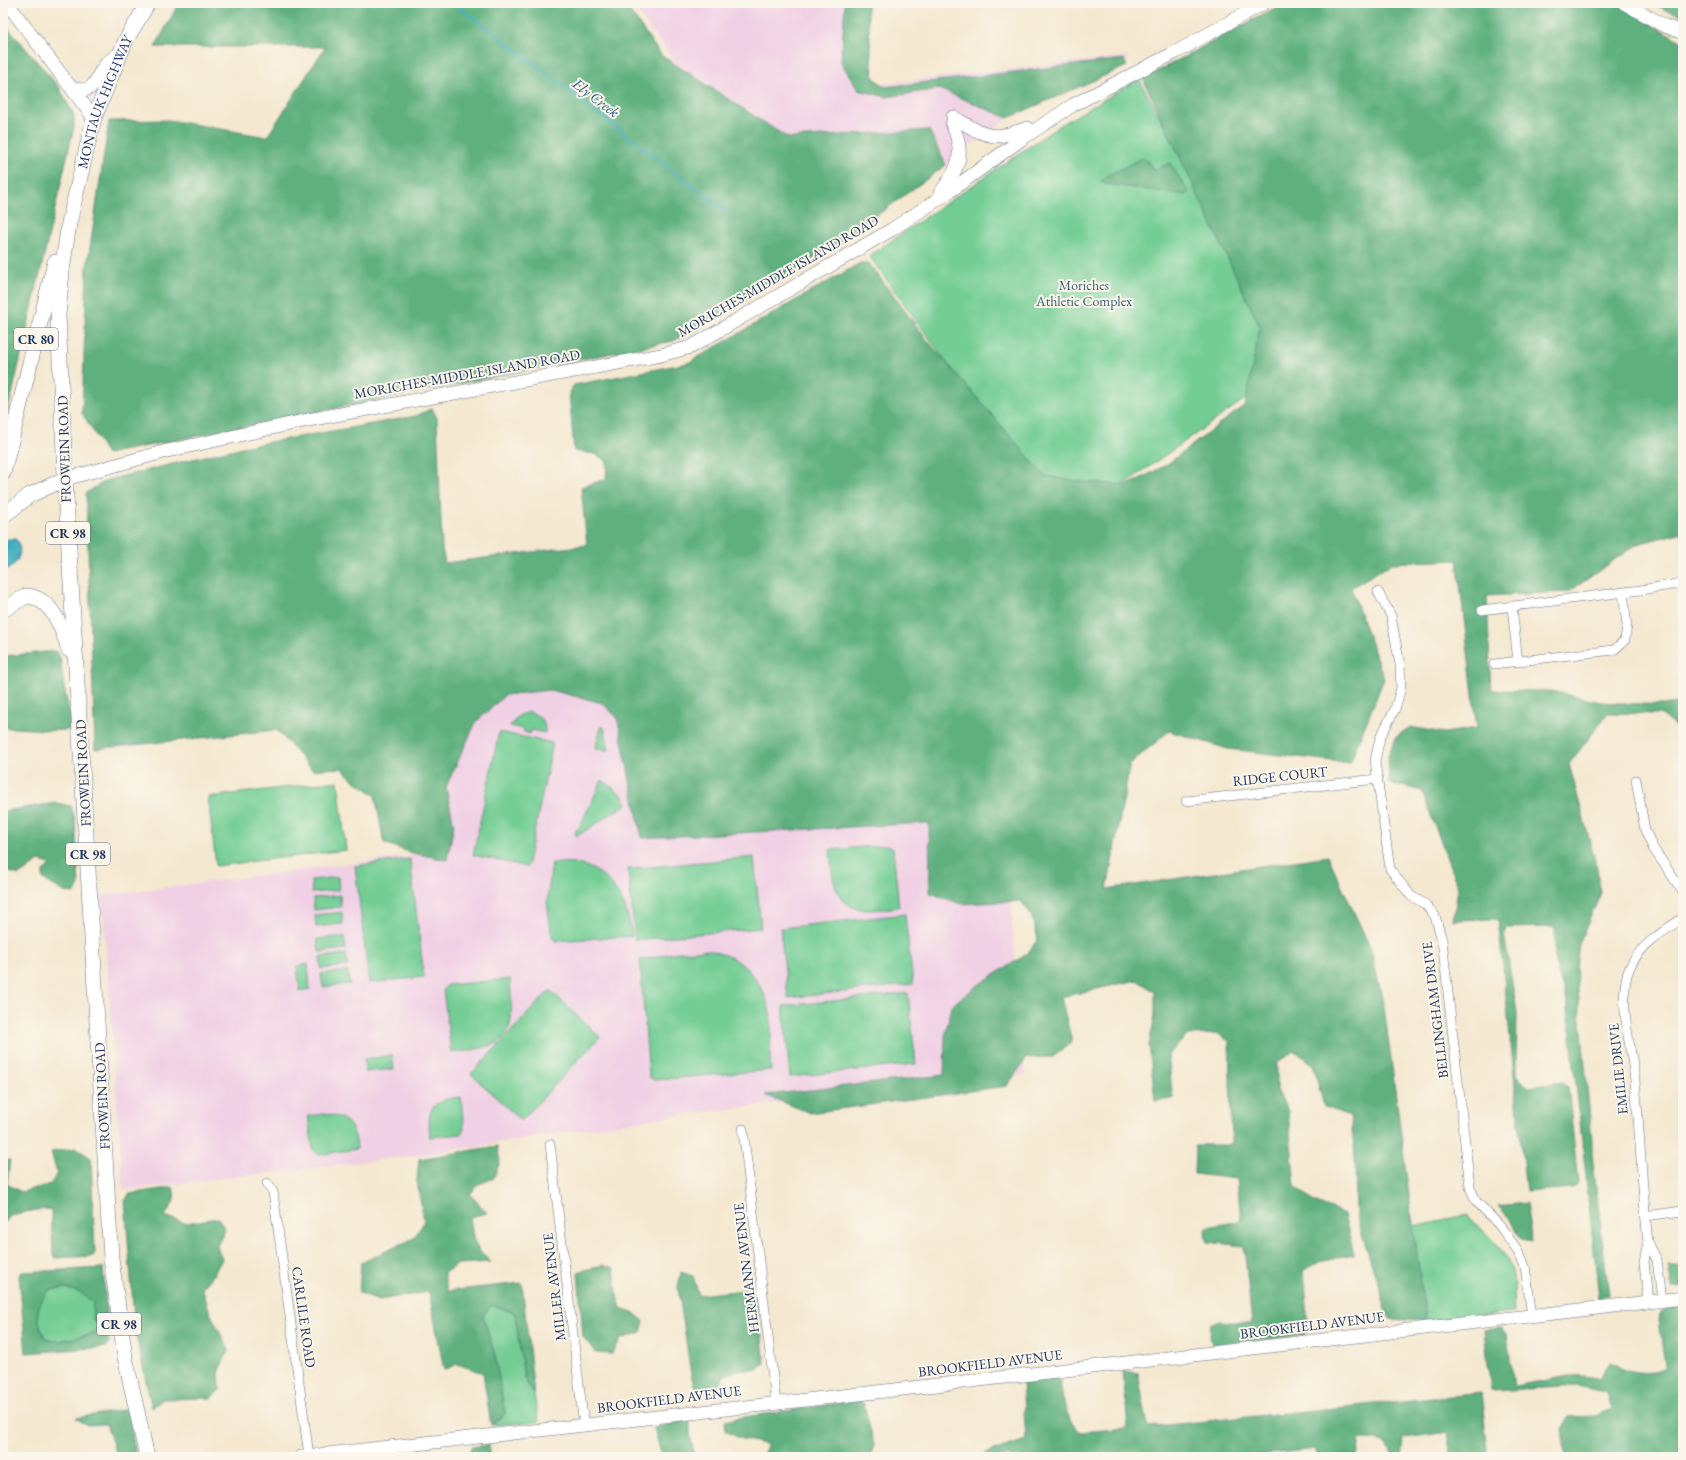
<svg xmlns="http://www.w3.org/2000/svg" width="1686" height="1460" viewBox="0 0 1686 1460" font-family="'EB Garamond',serif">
	<rect width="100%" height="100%" fill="#fbf7ec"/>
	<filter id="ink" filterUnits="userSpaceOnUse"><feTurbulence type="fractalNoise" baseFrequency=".025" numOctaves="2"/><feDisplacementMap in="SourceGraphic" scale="8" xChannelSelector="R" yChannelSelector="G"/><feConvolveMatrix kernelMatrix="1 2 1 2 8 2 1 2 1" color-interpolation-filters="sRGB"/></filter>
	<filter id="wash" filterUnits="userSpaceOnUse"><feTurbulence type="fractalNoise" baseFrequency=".012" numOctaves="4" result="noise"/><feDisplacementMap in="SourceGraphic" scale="16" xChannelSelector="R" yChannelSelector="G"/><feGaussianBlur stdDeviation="0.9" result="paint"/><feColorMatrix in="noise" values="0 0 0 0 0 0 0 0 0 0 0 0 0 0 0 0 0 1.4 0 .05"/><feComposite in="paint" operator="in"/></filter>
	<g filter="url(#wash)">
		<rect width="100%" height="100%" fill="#f4e8d0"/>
		<g fill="#f0d0e4">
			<polygon points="631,3 866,3 876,84 1128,56 1128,60 1069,80 1006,120 849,232 707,105"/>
			<polygon points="623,678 928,812 936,898 1010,894 1025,1075 669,1116 412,1156 123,1190 102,896 439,852 459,694"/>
		</g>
		<g fill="#73cd94" stroke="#477e79">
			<polygon points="1139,79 1295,364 1066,525 869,256 1062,124"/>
			<path d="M 529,712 C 540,715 546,722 545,733 L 531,730 L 530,734 L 524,732 L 524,729 L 510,726 L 519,715 Z"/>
			<polygon points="601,727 604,727 609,750 595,749"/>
			<polygon points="499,732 553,743 527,867 473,855"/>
			<polygon points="602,780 622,795 627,804 577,836 575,834 576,830 579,828"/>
			<polygon points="338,781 346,850 216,866 208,797"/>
			<path d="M 888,845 L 893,849 L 899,907 C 889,908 878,910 868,910 C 833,909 832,876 830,850 Z"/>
			<polygon points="754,857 761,928 635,940 628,869"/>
			<polygon points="410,859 424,977 369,983 355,866"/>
			<path d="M 552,863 C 558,863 566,862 573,863 C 610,868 628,902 632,936 L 556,941 L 552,938 L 547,902 Z"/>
			<polygon points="338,877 339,890 312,893 311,880"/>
			<polygon points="340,895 341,907 314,910 313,898"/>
			<polygon points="342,912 343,924 316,927 315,915"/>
			<polygon points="905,914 913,984 788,998 780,928"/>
			<polygon points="344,936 346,949 319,952 317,939"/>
			<path d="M 709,950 C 716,953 725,954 732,958 C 755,970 769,996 771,1021 C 772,1037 769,1054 771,1070 L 654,1080 L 649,1077 L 640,960 L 678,952 Z"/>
			<polygon points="346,954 348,966 321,969 320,957"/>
			<polygon points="308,964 310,989 300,991 297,966"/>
			<polygon points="348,971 350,984 323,987 321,974"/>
			<path d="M 510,979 C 515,1039 511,1046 451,1053 L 443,990 L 447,985 Z"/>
			<polygon points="550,990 600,1037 521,1121 471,1074"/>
			<polygon points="908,993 916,1064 790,1077 783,1006"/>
			<polygon points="392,1055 394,1069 365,1072 364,1059"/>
			<path d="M 461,1097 L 464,1129 L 461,1134 L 430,1137 C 427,1108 431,1100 461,1097 Z"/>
			<path d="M 323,1114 C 347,1116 355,1125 357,1149 L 318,1155 L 313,1150 L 308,1116 Z"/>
			<path d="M 1467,1215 C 1479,1227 1502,1247 1509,1262 C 1515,1274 1514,1298 1515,1312 L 1426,1321 L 1413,1226 Z"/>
			<path d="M 66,1288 L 82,1293 L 93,1302 L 93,1321 L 100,1327 L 96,1333 L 60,1341 L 45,1338 C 36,1316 33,1310 49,1290 Z"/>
			<polygon points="492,1305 515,1313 524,1378 534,1394 539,1422 491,1425 505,1414 483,1316"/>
		</g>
		<g fill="#5eb07e" stroke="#3c706e" fill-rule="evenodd">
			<polygon points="179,3 624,3 661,55 788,138 929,130 946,165 839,243 698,329 673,341 107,454 82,413 87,267 109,121 169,120 267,137 325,47 155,47"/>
			<polygon points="845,3 867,3 873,77 885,87 1124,59 1127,66 1008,118 939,89 887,97 858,90 841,62"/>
			<polygon points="1284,3 1614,3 1683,42 1683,532 1637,544 1569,592 1487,596 1491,690 1551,691 1600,702 1663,705 1683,702 1683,733 1660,714 1608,713 1569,764 1597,868 1601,893 1579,944 1576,968 1592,1140 1592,1154 1609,1295 1599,1298 1567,1001 1555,963 1555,927 1506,928 1504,934 1517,1012 1516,1074 1519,1079 1529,1087 1562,1082 1568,1086 1578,1184 1572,1188 1526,1192 1498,919 1453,920 1458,888 1422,791 1389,783 1388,755 1397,736 1410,727 1444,733 1477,728 1457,560 1392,563 1351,588 1384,679 1350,763 1228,749 1169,731 1130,764 1107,889 1328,856 1371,949 1384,1007 1426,1321 1389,1319 1356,1215 1355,1154 1350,1116 1324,1107 1313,1064 1295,1051 1277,1062 1277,1090 1288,1111 1295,1186 1314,1202 1344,1214 1354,1254 1324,1260 1304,1270 1309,1329 1304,1335 1213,1345 1209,1336 1210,1325 1219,1321 1252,1324 1244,1246 1207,1242 1205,1235 1207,1227 1241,1221 1237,1179 1194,1174 1195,1145 1232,1145 1229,1041 1218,1034 1188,1035 1168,1055 1173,1099 1155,1101 1149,1045 1155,1015 1155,992 1137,980 1061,997 1072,1042 1053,1057 1027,1058 1007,1086 810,1113 765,1095 944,1075 945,1036 952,1005 978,985 1027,954 1038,939 1032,917 1021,901 961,904 930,893 929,823 642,838 617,717 602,703 550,690 505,695 476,722 446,787 454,825 447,860 412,853 384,843 375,795 352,779 341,768 312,770 277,730 95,749 86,493 107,480 242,447 416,416 432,408 437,418 442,548 445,563 587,545 581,487 606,479 607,461 595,454 574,451 569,392 574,385 688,363 860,263 869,263 927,340 1045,476 1084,482 1128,485 1166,465 1245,405 1260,327 1143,79"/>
			<polygon points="1654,3 1683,3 1683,15 1665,10"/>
			<polygon points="3,22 59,87 74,115 74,127 3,433"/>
			<polygon points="1144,157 1154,170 1170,163 1189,193 1186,195 1105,184 1101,181 1105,177"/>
			<path d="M 56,651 L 60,657 L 64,687 L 73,729 C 50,733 26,727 3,728 L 3,656 Z"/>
			<polygon points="56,803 71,806 75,819 79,885 75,893 64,892 43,879 43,872 50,864 39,861 19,875 3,870 3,811"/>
			<path d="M 497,1146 L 500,1161 L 494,1178 L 479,1184 L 470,1194 L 487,1213 L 470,1217 C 473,1237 473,1248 491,1262 L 458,1264 L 444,1273 L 447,1291 L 522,1283 L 534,1394 L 524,1378 L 515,1313 L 492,1305 L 483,1316 L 495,1355 L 505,1414 L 491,1425 L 483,1373 L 457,1364 L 444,1370 L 429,1292 L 379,1300 L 359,1293 L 361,1263 L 414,1238 L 424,1222 L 417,1181 L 419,1159 Z"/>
			<polygon points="76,1148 91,1158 95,1253 93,1256 56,1258 53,1254 51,1209 36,1210 11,1215 3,1225 3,1160 10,1160 7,1184 21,1192 51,1184 57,1173 51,1152"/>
			<path d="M 173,1187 C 177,1200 172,1205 165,1216 L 185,1223 L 218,1218 L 225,1229 L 217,1246 L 222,1259 L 214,1274 L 202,1287 L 210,1313 L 229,1350 L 219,1370 L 220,1390 L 211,1398 L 163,1399 L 152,1408 L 135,1332 L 125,1201 L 129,1194 Z"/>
			<polygon points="1526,1203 1532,1242 1522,1240 1516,1232 1510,1219 1498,1206"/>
			<polygon points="602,1265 614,1268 617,1295 621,1308 633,1312 644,1321 641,1332 621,1339 612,1354 596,1353 583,1337 578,1272"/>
			<polygon points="1668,1266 1683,1266 1683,1287 1672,1288"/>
			<path d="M 103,1268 L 109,1343 L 107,1347 L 26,1353 L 19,1275 L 21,1272 ZM 66,1288 L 81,1293 L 93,1302 L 93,1321 L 100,1327 L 96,1333 L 60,1341 L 45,1338 C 36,1317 34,1309 49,1290 Z"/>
			<polygon points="681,1272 693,1276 699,1295 752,1289 757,1298 765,1363 758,1370 744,1370 724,1375 717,1392 696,1391 691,1375 678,1287"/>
			<path d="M 1683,1306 L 1683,1457 L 1566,1457 L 1562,1430 L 1568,1417 L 1594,1416 L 1612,1409 L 1607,1393 L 1579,1386 L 1491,1391 L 1484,1330 L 1501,1328 L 1507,1334 L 1514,1386 L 1575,1375 L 1599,1378 L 1610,1362 C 1627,1371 1647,1377 1665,1368 L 1659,1320 L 1660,1313 L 1671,1307 Z"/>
			<path d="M 1123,1371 L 1138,1373 L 1148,1427 L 1481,1393 L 1489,1457 L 1452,1457 L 1448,1432 L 1404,1438 L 1402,1457 L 1394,1457 C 1387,1438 1378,1440 1360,1439 L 1357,1457 L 1317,1457 L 1316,1449 L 1244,1457 L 983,1457 L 986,1453 L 1026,1440 L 1022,1383 L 1027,1380 L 1059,1378 C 1063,1397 1065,1418 1079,1432 L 1128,1428 Z"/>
			<polygon points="860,1400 864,1404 874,1445 870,1457 762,1457 768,1445 739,1438 726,1431 725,1421 737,1418"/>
			<polygon points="128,1409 135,1451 132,1457 117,1457 106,1424 87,1425 76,1418"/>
			<polygon points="690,1418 690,1435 695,1457 662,1457 654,1428"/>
			<polygon points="489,1445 491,1457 467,1457 471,1447"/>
		</g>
		<path fill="#40adbe" stroke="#2e6e8e" d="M 7,539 L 16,539 C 24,550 19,563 8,569 L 3,566 L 3,543 Z"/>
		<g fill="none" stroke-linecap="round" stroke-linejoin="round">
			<polyline stroke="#40adbe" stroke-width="2.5" points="452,3 482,24 725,211"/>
		</g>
	</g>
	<g filter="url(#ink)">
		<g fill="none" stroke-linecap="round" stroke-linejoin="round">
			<g stroke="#677086" stroke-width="10">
				<g id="street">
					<polyline points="1378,592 1391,616 1400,665 1401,688 1395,709 1380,738 1375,761 1390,869 1411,896 1425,904 1435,916 1442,940 1470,1187 1476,1201 1499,1225 1516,1248 1525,1266 1532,1316"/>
					<polyline points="1512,607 1518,662"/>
					<polyline points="1482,610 1641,590 1683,583"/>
					<polyline points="1494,664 1614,650 1625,640 1627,625 1623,593"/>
					<polyline points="1636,780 1645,830 1653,848 1683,892"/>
					<polyline points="1186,801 1377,779"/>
					<polyline points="743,1129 776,1403"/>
					<polyline points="550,1144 584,1426"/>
					<polyline points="267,1183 273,1192 309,1456"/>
					<polyline points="1645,1216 1683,1211"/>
					<path d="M 1662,1300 L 1657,1260 L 1648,1242 C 1642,1188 1640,1135 1635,1081 C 1632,1047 1616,998 1630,967 C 1640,945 1664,931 1683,918"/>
					<polyline points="1648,1302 1644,1261 1648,1242"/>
				</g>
			</g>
			<g stroke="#677086" stroke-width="14">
				<g id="secondary">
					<polyline points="7,3 94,118"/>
					<polyline points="1624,3 1663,25 1683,33"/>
					<path d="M 72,88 C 98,96 94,76 107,63 C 111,59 116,56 120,53"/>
					<path d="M 953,117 C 985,135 990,143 1027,128"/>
					<path d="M 940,193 C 959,169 966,154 952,124"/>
					<polyline points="65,479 167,451 308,420 661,355 691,347 891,230 946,194 1023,138 1073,105 1176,52 1264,3"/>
					<polyline points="301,1457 868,1393 1683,1298"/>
				</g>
			</g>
			<g stroke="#677086" stroke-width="16">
				<g id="primary">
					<polyline points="3,473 55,262"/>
					<polyline points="3,516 30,495 65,479"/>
					<path d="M 3,610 L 26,596 C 52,597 63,630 69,650"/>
					<path id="s1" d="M 147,1457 L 125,1357 L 111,1258 L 66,498 L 58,315 L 62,271 L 69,223 L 94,118 L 126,40 L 148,3"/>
				</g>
			</g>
			<use href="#street" stroke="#fff" stroke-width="9"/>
			<use href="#secondary" stroke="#fff" stroke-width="13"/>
			<use href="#primary" stroke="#fff" stroke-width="15"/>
		</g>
	</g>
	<g text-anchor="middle" stroke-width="4" stroke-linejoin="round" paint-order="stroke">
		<g fill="#fbf7ec" stroke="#5e6b89" stroke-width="1">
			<rect x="14" y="328" width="44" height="22" rx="3"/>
			<rect x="46" y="522" width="44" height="22" rx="3"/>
			<rect x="66" y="843" width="44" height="22" rx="3"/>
			<rect x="97" y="1313" width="44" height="22" rx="3"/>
		</g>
		<g font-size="13" font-weight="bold" fill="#1b2f5e">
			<text x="36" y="344">CR 80</text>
			<text x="68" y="538">CR 98</text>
			<text x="88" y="859">CR 98</text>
			<text x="119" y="1329">CR 98</text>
		</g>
		<g font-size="14" fill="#1b2f5e" stroke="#fbf7ec">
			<text dy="5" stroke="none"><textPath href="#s1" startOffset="1366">MONTAUK HIGHWAY</textPath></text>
			<text transform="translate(778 276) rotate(-30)" y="5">MORICHES-MIDDLE ISLAND ROAD</text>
			<text transform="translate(467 374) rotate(-10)" y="5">MORICHES-MIDDLE ISLAND ROAD</text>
			<text transform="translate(64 449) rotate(-92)" y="5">FROWEIN ROAD</text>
			<text transform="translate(83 773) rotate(-93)" y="5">FROWEIN ROAD</text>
			<text transform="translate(1280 776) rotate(-6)" y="5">RIDGE COURT</text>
			<text transform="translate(1435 1010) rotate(-97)" y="5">BELLINGHAM DRIVE</text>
			<text transform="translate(1618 1069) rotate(-96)" y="5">EMILIE DRIVE</text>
			<text transform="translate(102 1096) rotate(-93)" y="5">FROWEIN ROAD</text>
			<text transform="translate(746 1268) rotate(-97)" y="5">HERMANN AVENUE</text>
			<text transform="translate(554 1287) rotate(-97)" y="5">MILLER AVENUE</text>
			<text transform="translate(304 1317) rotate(82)" y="5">CARLILE ROAD</text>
			<text transform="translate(1312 1325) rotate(-7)" y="5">BROOKFIELD AVENUE</text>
			<text transform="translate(990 1363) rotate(-7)" y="5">BROOKFIELD AVENUE</text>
			<text transform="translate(669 1399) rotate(-7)" y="5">BROOKFIELD AVENUE</text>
		</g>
		<g font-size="14" fill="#355e6e" stroke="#fbf7ec">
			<text x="1084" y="290">Moriches<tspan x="1084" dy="16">Athletic Complex</tspan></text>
		</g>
		<g font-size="15" font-style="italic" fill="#285b80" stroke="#fbf7ec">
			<text transform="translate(596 98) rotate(37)" y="5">Ely Creek</text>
		</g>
	</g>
	<rect width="1686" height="1460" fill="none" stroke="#fbf7ec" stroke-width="16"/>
</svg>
